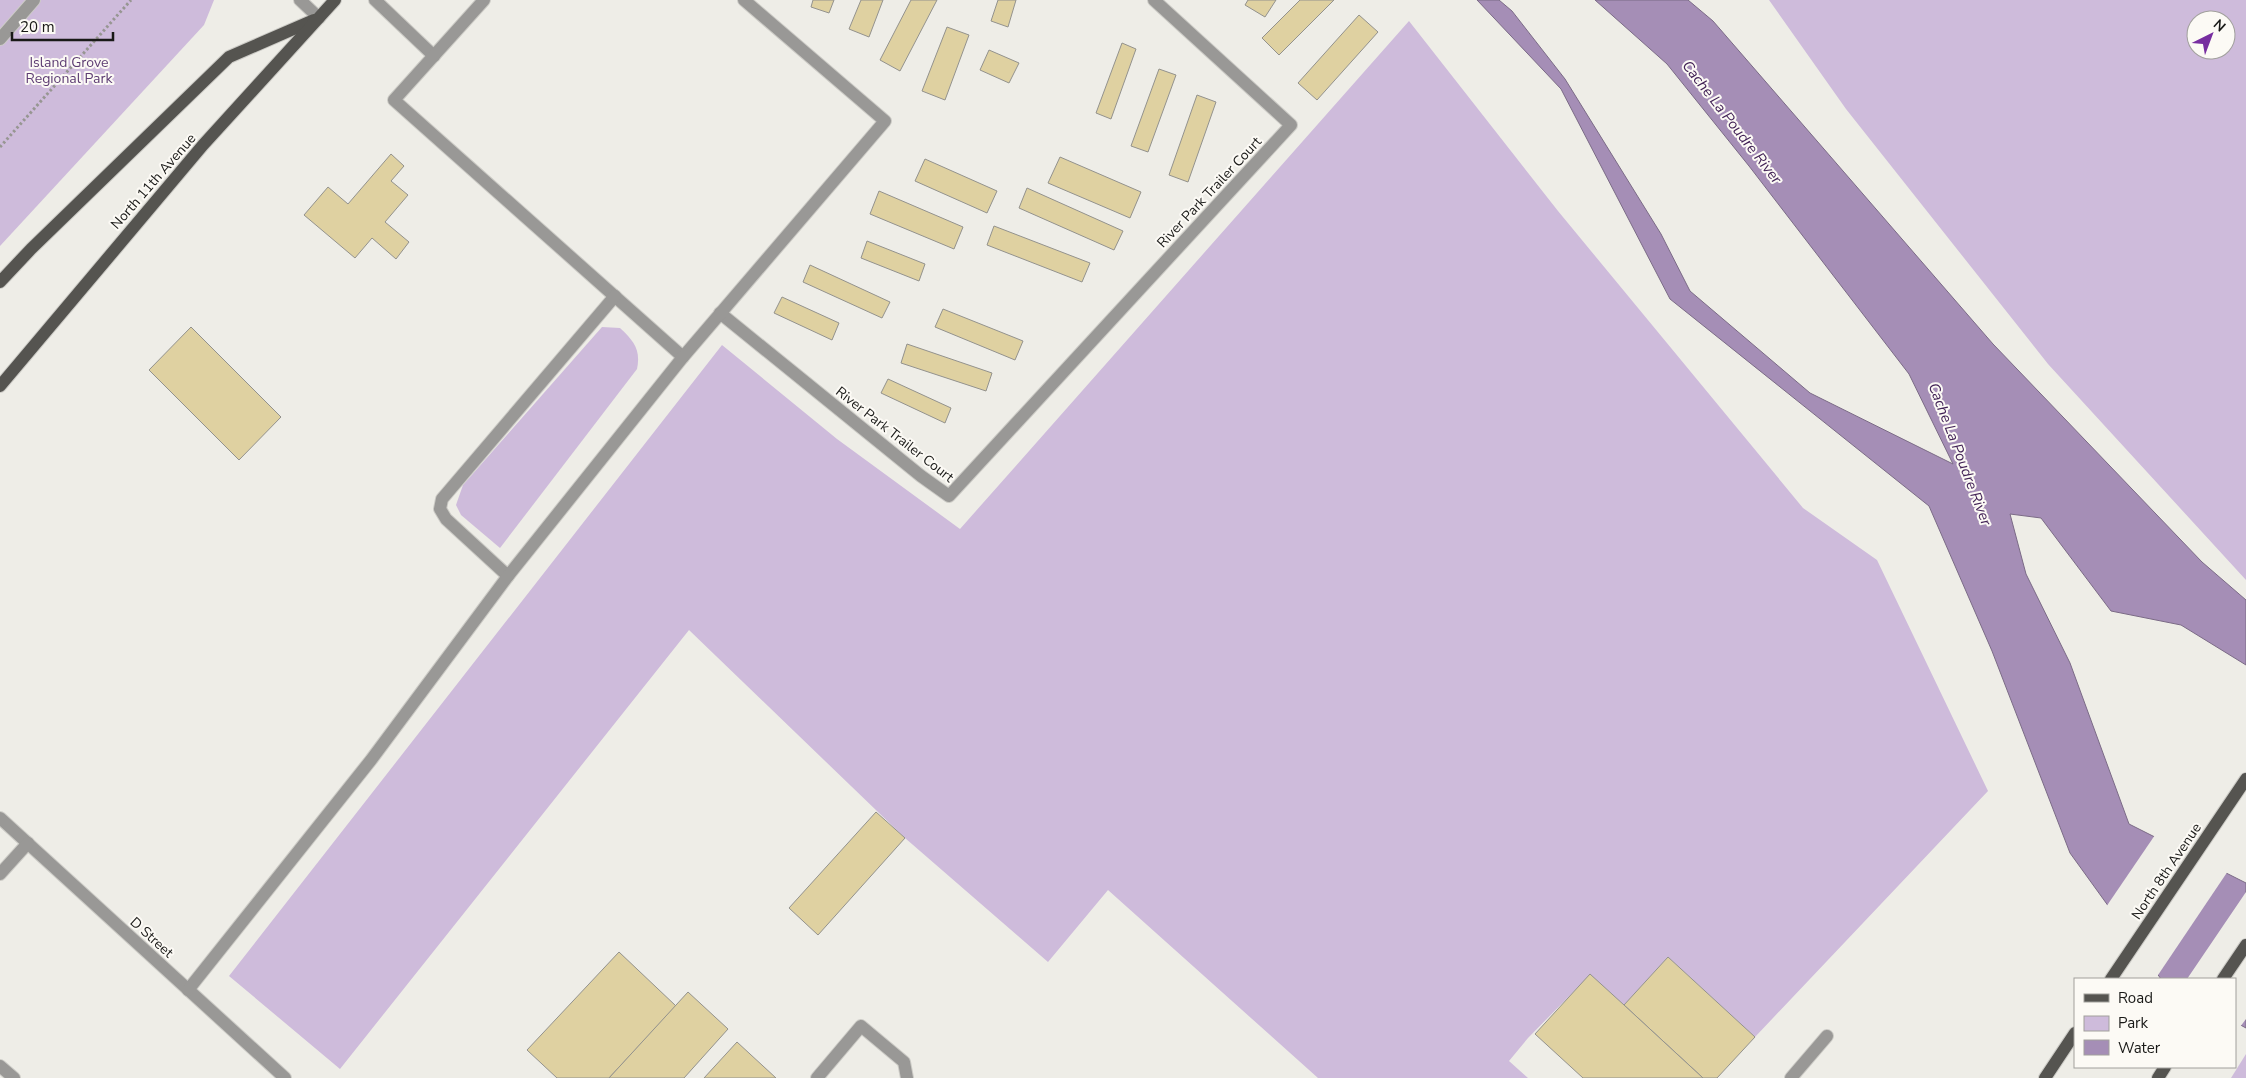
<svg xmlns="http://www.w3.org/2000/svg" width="2246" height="1078" viewBox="0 0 2246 1078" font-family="'Nunito Sans',sans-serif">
	<rect width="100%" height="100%" fill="#eeede7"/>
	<g fill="#cebbdb" fill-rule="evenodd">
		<polygon points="0,0 214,0 204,25 0,246"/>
		<path d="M 1769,0 L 2246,0 L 2246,580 L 2048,364 L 1846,109 ZM 2196,20 L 2226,20 L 2226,50 L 2196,50 Z"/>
		<polygon points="1409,21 1558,211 1803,508 1877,560 1988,791 1755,1037 1668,957 1624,1005 1590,975 1528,1038 1509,1061 1528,1078 1318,1078 1108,890 1048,962 905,838 689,630 340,1069 229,976 722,345 837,439 960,529"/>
		<path d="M 602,327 L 620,328 C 634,341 641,350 637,369 L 500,548 L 461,515 L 456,505 L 463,485 Z"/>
		<polygon points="2246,1054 2246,1078 2231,1078"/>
	</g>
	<polygon fill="#a58eb6" stroke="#7b6b86" points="1477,0 1499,0 1512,11 1565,79 1661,234 1690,291 1810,393 1953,464 1909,374 1749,166 1667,64 1595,0 1688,0 1713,21 1993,344 2202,562 2246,600 2246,665 2181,625 2111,611 2041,518 2010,514 2026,574 2070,663 2129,824 2246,883 2246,1028 2235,1022 2235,979 2161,979 2070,853 1992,651 1929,506 1670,299 1561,89"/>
	<g fill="#eeede7">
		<polygon points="2155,835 2228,871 2156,978 2106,907"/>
		<polygon points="2246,892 2246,1019 2240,1027 2235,1024 2235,979 2187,979"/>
	</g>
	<g fill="#dfd1a1" stroke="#93928d">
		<polygon points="813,0 834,0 829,13 811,7"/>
		<polygon points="861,0 883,0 869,37 849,29"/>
		<polygon points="911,0 937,0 900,71 880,60"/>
		<polygon points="998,0 1016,0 1008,27 991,21"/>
		<polygon points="1248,0 1276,0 1265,17 1245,5"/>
		<polygon points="1300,0 1334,0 1279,55 1262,38"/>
		<polygon points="1359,15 1378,32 1317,100 1298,83"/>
		<polygon points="947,27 969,35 945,100 922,91"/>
		<polygon points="1122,43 1136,49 1111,119 1096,113"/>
		<polygon points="989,50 1019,63 1009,83 980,70"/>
		<polygon points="1159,69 1176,75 1148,152 1131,146"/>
		<polygon points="1197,95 1216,102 1188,182 1169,175"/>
		<polygon points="391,154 404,166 391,181 408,195 385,222 409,242 396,259 372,238 355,258 304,215 328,187 348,204"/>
		<polygon points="1060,157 1141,192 1130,218 1048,183"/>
		<polygon points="925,159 997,191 987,213 915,181"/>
		<polygon points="1027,188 1123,231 1114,250 1019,208"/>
		<polygon points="879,191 963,227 954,249 870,214"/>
		<polygon points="994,226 1090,263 1082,282 987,245"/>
		<polygon points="867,241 925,264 919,281 861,258"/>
		<polygon points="810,265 890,302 882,318 803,282"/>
		<polygon points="782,297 839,323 832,340 774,313"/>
		<polygon points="943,309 1023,341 1015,360 935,327"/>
		<polygon points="191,327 281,417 239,460 149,370"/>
		<polygon points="907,344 992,373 986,391 901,363"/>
		<polygon points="888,379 951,408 945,423 881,393"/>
		<polygon points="876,812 905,838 818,935 789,908"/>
		<polygon points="619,952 676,1006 609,1078 557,1078 527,1050"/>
		<polygon points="1668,957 1755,1037 1717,1078 1703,1078 1624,1005"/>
		<polygon points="1590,974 1624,1005 1703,1078 1583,1078 1535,1034"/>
		<polygon points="688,992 728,1029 684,1078 609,1078"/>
		<polygon points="737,1042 776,1078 704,1078"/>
	</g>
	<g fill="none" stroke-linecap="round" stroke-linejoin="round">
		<g stroke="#cccbc6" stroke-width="14">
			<g id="minor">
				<polyline points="300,0 319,18"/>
				<polyline points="375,0 434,56"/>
				<polyline points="484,0 394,100 683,357"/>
				<polyline points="0,39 34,0"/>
				<polyline points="720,313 921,476 949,496 1291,125 1154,0"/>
				<polyline points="508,576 446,519 440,509 442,499 615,296"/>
				<polyline points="0,818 285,1078"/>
				<polyline points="0,874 28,843"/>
				<polyline points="188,990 371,760 508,576 683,357 885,121 744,0"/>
				<polyline points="0,1066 14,1078"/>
				<polyline points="817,1078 861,1026 904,1062 907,1078"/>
				<polyline points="1791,1078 1827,1036"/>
			</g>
		</g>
		<g stroke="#cccbc6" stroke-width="14">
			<g id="major">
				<polyline points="0,282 31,249 229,57 314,20"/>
				<polyline points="0,386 203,145 335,0"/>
				<polyline points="2111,979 2246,779"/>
				<polyline points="2223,979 2246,945"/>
				<polyline points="2045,1078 2075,1033"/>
				<polyline points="2158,1078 2165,1067"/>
			</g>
		</g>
		<polyline stroke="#979692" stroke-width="3" stroke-dasharray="2.5 2.5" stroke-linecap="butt" points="0,147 131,0"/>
		<use href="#minor" stroke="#999896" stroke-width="12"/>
		<use href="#major" stroke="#555450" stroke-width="12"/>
	</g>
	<g text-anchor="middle" stroke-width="4" stroke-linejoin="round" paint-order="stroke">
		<g font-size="14" fill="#5d3c73" stroke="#fcfaf5">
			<text x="69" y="67">Island Grove<tspan x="69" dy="16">Regional Park</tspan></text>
		</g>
		<g font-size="14" fill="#191917" stroke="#fcfaf5">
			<text transform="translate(153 181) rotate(-49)" y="5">North 11th Avenue</text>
			<text transform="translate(1209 192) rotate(-47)" y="5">River Park Trailer Court</text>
			<text transform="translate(895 434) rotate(38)" y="5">River Park Trailer Court</text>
			<text transform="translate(2166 871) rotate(-56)" y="5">North 8th Avenue</text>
			<text transform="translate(152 937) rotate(42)" y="5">D Street</text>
		</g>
		<g font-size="15" font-style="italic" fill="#422256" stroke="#fcfaf5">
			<text transform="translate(1732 122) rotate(52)" y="5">Cache La Poudre River</text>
			<text transform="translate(1960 454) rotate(69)" y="5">Cache La Poudre River</text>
		</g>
	</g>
	<rect x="2074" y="978" width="162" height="90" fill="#fcfaf5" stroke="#a1a09c"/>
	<rect x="2084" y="994" width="25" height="8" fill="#555450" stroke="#a1a09c"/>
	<text x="2118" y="1003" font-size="15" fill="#191917">Road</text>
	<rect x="2084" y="1016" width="25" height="15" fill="#cebbdb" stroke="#a1a09c"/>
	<text x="2118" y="1028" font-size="15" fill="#191917">Park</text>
	<rect x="2084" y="1040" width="25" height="15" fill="#a58eb6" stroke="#a1a09c"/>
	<text x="2118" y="1053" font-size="15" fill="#191917">Water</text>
	<g transform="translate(2211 35) rotate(42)"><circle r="24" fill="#fcfaf5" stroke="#a1a09c"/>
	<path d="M0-4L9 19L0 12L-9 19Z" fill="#772da0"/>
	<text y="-8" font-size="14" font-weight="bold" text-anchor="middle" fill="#191917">N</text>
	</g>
	<path d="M12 32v8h101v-8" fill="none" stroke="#191917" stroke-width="2.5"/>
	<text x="20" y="32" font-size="15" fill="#191917" stroke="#fcfaf5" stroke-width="4" paint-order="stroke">20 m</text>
</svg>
